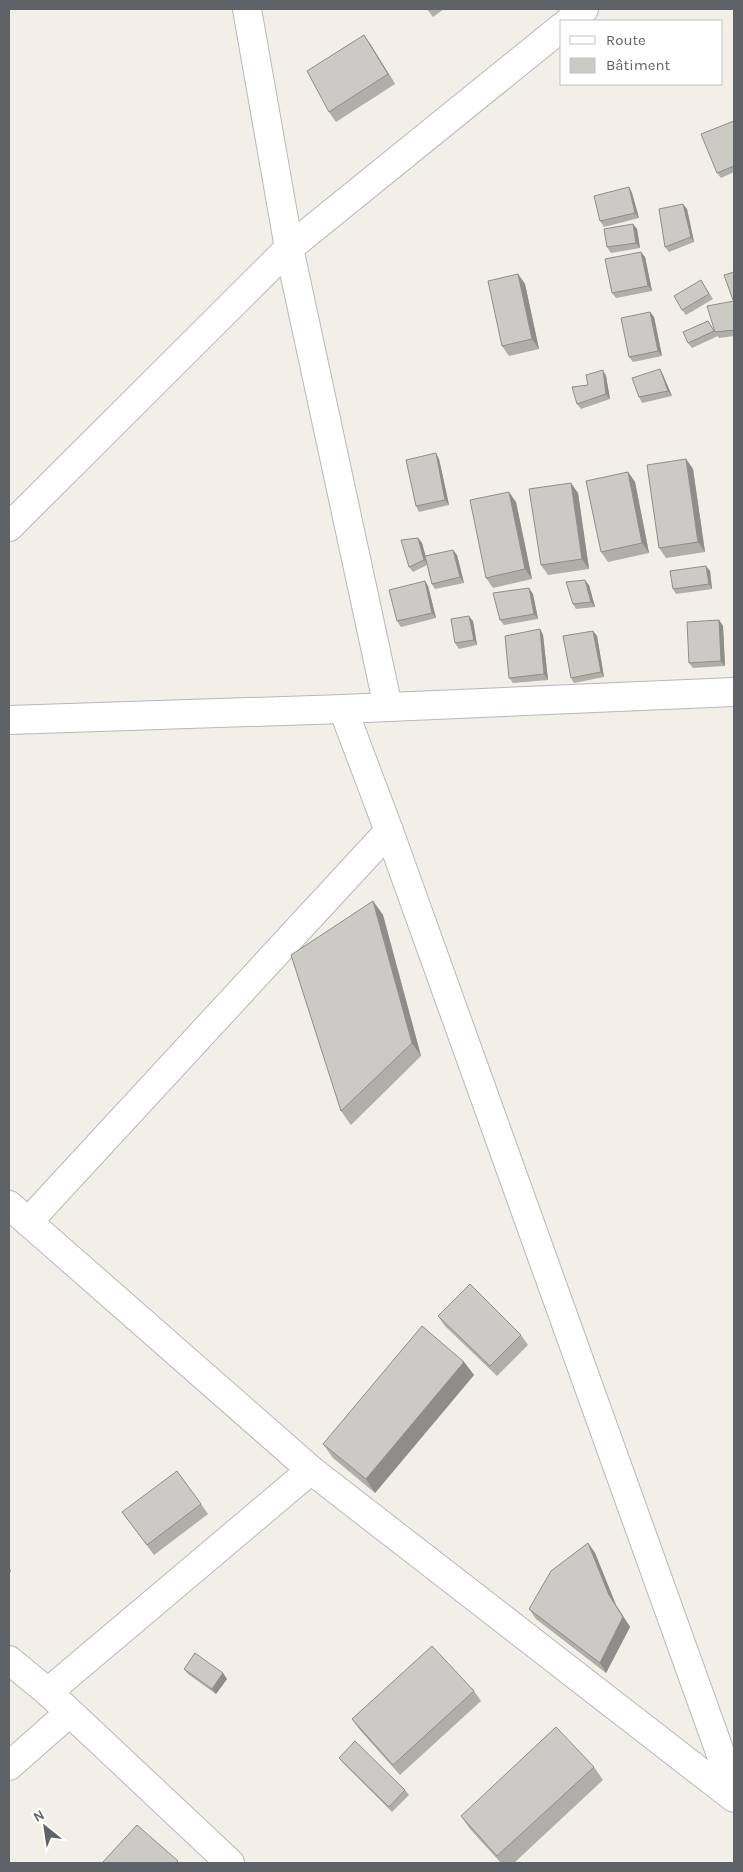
<svg xmlns="http://www.w3.org/2000/svg" width="743" height="1872" viewBox="0 0 743 1872" font-family="Karla,sans-serif">
	<rect width="100%" height="100%" fill="#f1efe8"/>
	<g fill="none" stroke-linecap="round" stroke-linejoin="round">
		<g stroke="#b5b8bc" stroke-width="30">
			<g id="minor">
				<polyline points="247,9 289,248 388,707"/>
				<polyline points="569,21 584,9"/>
				<polyline points="9,527 289,248 562,27"/>
				<polyline points="343,709 389,831 734,1791"/>
				<polyline points="9,720 343,709 734,692"/>
				<polyline points="9,1205 311,1470 734,1798"/>
				<polyline points="28,1222 389,831"/>
				<polyline points="9,1660 48,1692 230,1863"/>
				<polyline points="48,1692 311,1470"/>
				<polyline points="9,1766 69,1713"/>
			</g>
		</g>
		<use href="#minor" stroke="#fff" stroke-width="28"/>
	</g>
	<g fill="#afaea9">
		<polygon points="427,9 444,9 433,17"/>
		<polygon points="364,35 395,84 336,122 329,112"/>
		<polygon points="734,121 734,172 721,178 717,173"/>
		<polygon points="629,187 632,193 639,218 604,227 600,221"/>
		<polygon points="687,209 694,242 669,252 665,247"/>
		<polygon points="633,224 637,229 640,248 611,253 607,247"/>
		<polygon points="645,257 652,291 616,298 612,293"/>
		<polygon points="734,272 734,336 719,338 715,332 734,301"/>
		<polygon points="518,274 525,284 539,349 509,356 502,346"/>
		<polygon points="701,280 713,299 686,315 682,310"/>
		<polygon points="650,312 654,317 662,356 633,362 629,357"/>
		<polygon points="708,321 718,336 692,348 688,343"/>
		<polygon points="660,369 663,375 672,396 642,403 639,397"/>
		<polygon points="606,376 610,399 581,409 577,404 588,385"/>
		<polygon points="439,459 449,505 419,512 416,506"/>
		<polygon points="686,459 693,469 705,552 666,558 659,548"/>
		<polygon points="628,472 635,482 649,553 608,562 601,552"/>
		<polygon points="578,493 589,569 548,575 541,565"/>
		<polygon points="516,502 532,579 493,588 486,578"/>
		<polygon points="418,538 422,543 427,563 457,555 464,583 435,589 432,584 427,565 413,572 409,567"/>
		<polygon points="710,571 712,589 676,594 673,589"/>
		<polygon points="425,581 428,586 436,618 401,627 397,621"/>
		<polygon points="589,585 595,607 576,609 573,604"/>
		<polygon points="533,594 538,619 504,625 500,620"/>
		<polygon points="719,620 723,626 725,666 693,668 689,663"/>
		<polygon points="473,621 477,645 459,649 455,643"/>
		<polygon points="540,629 543,635 548,680 513,683 509,678"/>
		<polygon points="593,631 597,636 604,677 574,683 571,678"/>
		<polygon points="373,901 383,915 421,1056 351,1125 341,1111"/>
		<polygon points="438,1316 521,1335 528,1345 497,1376 445,1326"/>
		<polygon points="464,1362 474,1375 375,1493 333,1458 323,1444"/>
		<polygon points="201,1504 208,1514 154,1555 122,1512"/>
		<polygon points="588,1543 595,1553 616,1605 630,1627 606,1673 536,1619 529,1609"/>
		<polygon points="184,1669 223,1673 227,1679 216,1694 188,1674"/>
		<polygon points="474,1691 481,1701 400,1775 359,1729 352,1719"/>
		<polygon points="339,1758 405,1790 409,1795 392,1812 343,1763"/>
		<polygon points="594,1767 603,1780 514,1863 501,1863 470,1829 461,1816"/>
	</g>
	<g fill="#8f8d8a">
		<polygon points="364,35 371,45 395,84 388,74"/>
		<polygon points="629,187 632,193 639,218 635,213"/>
		<polygon points="683,204 687,209 694,242 691,237"/>
		<polygon points="633,224 637,229 640,248 636,243"/>
		<polygon points="641,252 645,257 652,291 648,286"/>
		<polygon points="518,274 525,284 539,349 532,339"/>
		<polygon points="650,312 654,317 662,356 658,351"/>
		<polygon points="660,369 663,375 672,396 668,391"/>
		<polygon points="603,370 606,376 610,399 606,394"/>
		<polygon points="436,453 439,459 449,505 445,500"/>
		<polygon points="686,459 693,469 705,552 698,542"/>
		<polygon points="628,472 635,482 649,553 642,543"/>
		<polygon points="571,483 578,493 589,569 582,559"/>
		<polygon points="509,492 516,502 532,579 525,569"/>
		<polygon points="418,538 422,543 428,565 424,560"/>
		<polygon points="453,550 457,555 464,583 460,577"/>
		<polygon points="706,566 710,571 712,589 709,584"/>
		<polygon points="585,580 589,585 595,607 591,602"/>
		<polygon points="425,581 428,586 436,618 432,613"/>
		<polygon points="529,588 533,594 538,619 534,614"/>
		<polygon points="469,616 473,621 477,645 474,640"/>
		<polygon points="719,620 723,626 725,666 721,661"/>
		<polygon points="540,629 543,635 548,680 544,674"/>
		<polygon points="593,631 597,636 604,677 601,672"/>
		<polygon points="373,901 383,915 421,1056 412,1043"/>
		<polygon points="464,1362 474,1375 375,1493 366,1479"/>
		<polygon points="588,1543 595,1553 616,1605 630,1627 606,1673 600,1663 609,1595"/>
		<polygon points="9,1567 11,1571 9,1574"/>
		<polygon points="223,1673 227,1679 216,1694 212,1689"/>
	</g>
	<g fill="#cccac5" stroke="#8f8d8a">
		<polygon points="364,35 388,74 329,112 307,71"/>
		<polygon points="734,121 734,166 717,173 701,134"/>
		<polygon points="629,187 635,213 600,221 594,196"/>
		<polygon points="683,204 691,237 665,247 659,209"/>
		<polygon points="633,224 636,243 607,247 604,229"/>
		<polygon points="641,252 648,286 612,293 605,259"/>
		<polygon points="734,272 734,300 733,300 724,275"/>
		<polygon points="518,274 532,339 502,346 488,281"/>
		<polygon points="701,280 709,294 682,310 674,296"/>
		<polygon points="734,301 734,330 715,332 707,306"/>
		<polygon points="650,312 658,351 629,357 621,318"/>
		<polygon points="708,321 714,331 688,343 683,332"/>
		<polygon points="660,369 668,391 639,397 632,378"/>
		<polygon points="603,370 606,394 577,404 572,387 588,385 586,375"/>
		<polygon points="436,453 445,500 416,506 406,460"/>
		<polygon points="686,459 698,542 659,548 647,465"/>
		<polygon points="628,472 642,543 601,552 586,481"/>
		<polygon points="571,483 582,559 541,565 529,489"/>
		<polygon points="509,492 525,569 486,578 470,500"/>
		<polygon points="418,538 424,560 409,567 401,540"/>
		<polygon points="453,550 460,577 432,584 425,556"/>
		<polygon points="706,566 709,584 673,589 670,571"/>
		<polygon points="585,580 591,602 573,604 566,582"/>
		<polygon points="425,581 432,613 397,621 389,590"/>
		<polygon points="529,588 534,614 500,620 493,593"/>
		<polygon points="469,616 474,640 455,643 451,619"/>
		<polygon points="719,620 721,661 689,663 687,622"/>
		<polygon points="540,629 544,674 509,678 505,636"/>
		<polygon points="593,631 601,672 571,678 563,636"/>
		<polygon points="373,901 412,1043 341,1111 291,955"/>
		<polygon points="470,1284 521,1335 490,1366 438,1316"/>
		<polygon points="422,1326 464,1362 366,1479 323,1444"/>
		<polygon points="177,1471 201,1504 147,1545 122,1512"/>
		<polygon points="588,1543 609,1595 623,1617 600,1663 529,1609 551,1571"/>
		<polygon points="432,1646 474,1691 393,1765 352,1719"/>
		<polygon points="195,1653 223,1673 212,1689 184,1669"/>
		<polygon points="556,1727 594,1767 497,1856 461,1816"/>
		<polygon points="355,1741 405,1790 389,1807 339,1758"/>
		<polygon points="137,1825 178,1861 176,1863 102,1863"/>
	</g>
	<rect width="743" height="1872" fill="none" stroke="#5f6368" stroke-width="20"/>
	<rect x="560" y="20" width="162" height="65" fill="#ffffff" stroke="#bfc1c3"/>
	<rect x="570" y="36" width="25" height="8" fill="#ffffff" stroke="#bfc1c3"/>
	<text x="606" y="45" font-size="15" fill="#5f6368">Route</text>
	<rect x="570" y="58" width="25" height="15" fill="#cccac5" stroke="#bfc1c3"/>
	<text x="606" y="70" font-size="15" fill="#5f6368">Bâtiment</text>
	<g transform="translate(45 1827) rotate(330)" stroke="#ffffff" stroke-width="4" paint-order="stroke">
	<path d="M0-4L9 19L0 12L-9 19Z" fill="#5f6368"/>
	<text y="-8" font-size="14" font-weight="bold" text-anchor="middle" fill="#5f6368">N</text>
	</g>
</svg>
